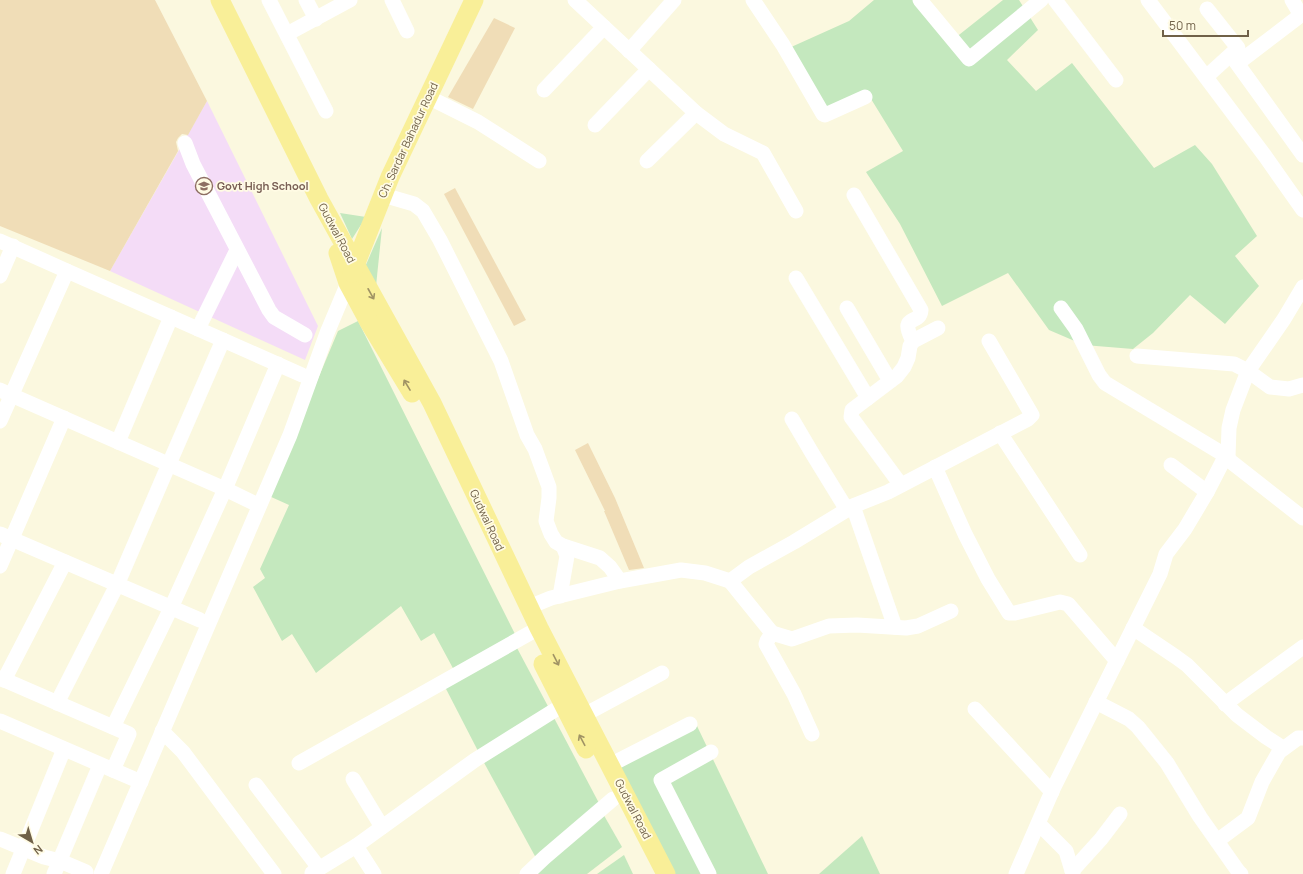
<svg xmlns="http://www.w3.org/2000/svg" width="1303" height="874" viewBox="0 0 1303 874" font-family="Manrope,sans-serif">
	<rect width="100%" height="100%" fill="#fbf8df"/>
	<polygon fill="#f4dcf7" points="207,101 318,326 305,360 110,271"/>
	<g fill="#c4e8be">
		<polygon points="874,0 916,0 950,42 1003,0 1019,0 1038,30 1007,60 1036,91 1072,63 1154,168 1195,145 1212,164 1257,236 1235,256 1259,286 1225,324 1190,295 1153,333 1133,349 1084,345 1049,330 1008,273 942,306 900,224 866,172 903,151 868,94 826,109 789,48 849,21"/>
		<polygon points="340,213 366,217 352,239"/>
		<polygon points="382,228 376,286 365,267"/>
		<polygon points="358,321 515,634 455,672 434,633 421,641 401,606 316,673 292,634 282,641 253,587 265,578 260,569 289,505 269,496 338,331"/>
		<polygon points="517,648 550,710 478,751 444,685"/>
		<polygon points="553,716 600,805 536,858 482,759"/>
		<polygon points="697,726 768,874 671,874 617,767 621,763"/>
		<polygon points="602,812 622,847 587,874 534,874"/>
		<polygon points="862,836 880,874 819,874"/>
		<polygon points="624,855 633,874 597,874"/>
	</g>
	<g fill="#f0ddb7">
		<polygon points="0,0 155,0 207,101 188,135 182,134 178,138 176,142 178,151 110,271 0,226"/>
		<polygon points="494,18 515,28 473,109 448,97"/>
		<polygon points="455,188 526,320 514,326 444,194"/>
		<polygon points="588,443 615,498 644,568 629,570 604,511 605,511 575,450"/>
	</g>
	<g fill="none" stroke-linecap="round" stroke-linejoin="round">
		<g stroke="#fff" stroke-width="15">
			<polyline points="269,0 326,111"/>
			<polyline points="306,0 316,19"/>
			<polyline points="392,0 407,31"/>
			<polyline points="575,0 696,113 724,134 763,153 796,211"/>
			<polyline points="753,0 783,45 823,114 825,115 865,97"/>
			<polyline points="920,0 969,59 1041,0"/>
			<polyline points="1055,0 1116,80"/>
			<polyline points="1148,0 1265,156 1303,210"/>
			<polyline points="287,34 350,0"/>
			<polyline points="629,51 674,0"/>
			<polyline points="1231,55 1303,155"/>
			<polyline points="1238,63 1297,18 1299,12 1292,0"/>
			<polyline points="1206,77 1238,48 1207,9"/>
			<polyline points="544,90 604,27"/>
			<polyline points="428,97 478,122 539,161"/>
			<polyline points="595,125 649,69"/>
			<polyline points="185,143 193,164 269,310 274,317 305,335"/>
			<polyline points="647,161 696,113"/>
			<polyline points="383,195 414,204 423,211 440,240 501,361 527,435 535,449 549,487 549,498 546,521 551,534 556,542 563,546 600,558 610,567 620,581"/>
			<path d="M 854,195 L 921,310 C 920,326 898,313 913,341"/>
			<polyline points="0,241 67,271 302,375"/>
			<polyline points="0,276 13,246"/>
			<polyline points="796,278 868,398"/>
			<polyline points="847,308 890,381"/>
			<polyline points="1061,308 1076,329 1099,375 1105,383 1228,457"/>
			<polyline points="198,329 237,250"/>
			<polyline points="1137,356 1234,364 1248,371 1270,387 1289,389 1303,385"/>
			<polyline points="0,390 225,489 254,503"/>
			<polyline points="792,419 812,453 847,510"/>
			<polyline points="0,421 67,271"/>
			<polyline points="1000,433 1080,555"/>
			<polyline points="118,442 171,317"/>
			<polyline points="1225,457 1303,518"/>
			<polyline points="1171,465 1207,492"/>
			<polyline points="935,467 965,534 988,579 1009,613 1015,613 1060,602 1068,604 1117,661"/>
			<polyline points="901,485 851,417 852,410 897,376 904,367 908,358 910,346 913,341 938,328"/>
			<polyline points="853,506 895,627"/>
			<polyline points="0,534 200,620"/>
			<polyline points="0,566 64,418"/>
			<polyline points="730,581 772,633 767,641 766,644 794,694 812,734"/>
			<polyline points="560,596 567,556 563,546"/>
			<polyline points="529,607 551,598 620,581 681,570 705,573 730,581 749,567 794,542 853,506 888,492 1028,419 1032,415 989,341"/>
			<polyline points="1133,628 1176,657 1187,665 1237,715 1266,737 1283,748"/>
			<polyline points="772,633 792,639 829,626 857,625 906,628 918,626 951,611"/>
			<polyline points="0,678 129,734 113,770 0,721"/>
			<polyline points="4,680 65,562"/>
			<polyline points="1096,702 1129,719 1138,727 1167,763 1200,817 1238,871 1241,874"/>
			<polyline points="57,703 117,585 169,464 223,340"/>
			<polyline points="1225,704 1303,647"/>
			<polyline points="975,709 1052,792"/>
			<polyline points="584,715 662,673"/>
			<polyline points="113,727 171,608 225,489 278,364"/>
			<polyline points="162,731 183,752 274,874"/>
			<polyline points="299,763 539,628"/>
			<polyline points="610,765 690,724"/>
			<polyline points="113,770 141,782"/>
			<polyline points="353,779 382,827"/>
			<polyline points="256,785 319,868"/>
			<polyline points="1039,824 1066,851 1073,874"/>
			<polyline points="0,839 44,857 60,861 86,872"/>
			<polyline points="1217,841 1248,818 1262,782 1279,752 1298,738 1303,738"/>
			<polyline points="1072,871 1101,839 1120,814"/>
			<polyline points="312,873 356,846"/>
			<polyline points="13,874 64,749"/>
			<polyline points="54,874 100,765"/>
			<polyline points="101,874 290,435 327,333 348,283"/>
			<polyline points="374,874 356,846 475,760 563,705"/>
			<polyline points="527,874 545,857 613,799"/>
			<polyline points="709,874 661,780 711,752"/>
			<polyline points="1016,874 1053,789 1160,574 1166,554 1185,529 1207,492 1225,457 1228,457 1229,428 1233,410 1248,371 1284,319 1303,287"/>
		</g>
		<g stroke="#f9ef98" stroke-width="19">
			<polyline points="220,0 319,199 432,403 539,628 666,874"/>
			<polyline points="338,253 348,283 369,322 412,393"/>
			<polyline points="352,273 390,177 474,0"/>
			<polyline points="543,664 586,749"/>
		</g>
	</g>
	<defs><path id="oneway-shaft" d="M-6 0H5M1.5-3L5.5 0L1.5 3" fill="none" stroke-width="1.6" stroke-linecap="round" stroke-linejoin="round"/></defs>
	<g stroke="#a09364">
		<use href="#oneway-shaft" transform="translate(371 294) rotate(61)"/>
		<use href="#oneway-shaft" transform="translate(407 385) rotate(-121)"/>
		<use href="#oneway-shaft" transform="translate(556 660) rotate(63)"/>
		<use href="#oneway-shaft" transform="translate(582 740) rotate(-118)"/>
	</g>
	<defs>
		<g id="school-ring" transform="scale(0.9)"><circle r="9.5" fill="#fffbe4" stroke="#8d6e63" stroke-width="1.5"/><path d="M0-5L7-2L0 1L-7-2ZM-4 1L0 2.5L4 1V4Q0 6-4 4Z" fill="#8d6e63"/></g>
	</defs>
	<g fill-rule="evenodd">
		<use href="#school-ring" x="204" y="186"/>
	</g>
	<g text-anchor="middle" stroke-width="3.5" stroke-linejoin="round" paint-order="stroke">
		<g font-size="11" fill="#706148" stroke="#fffbe4">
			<text transform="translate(408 140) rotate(-65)" y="4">Ch. Sardar Bahadur Road</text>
			<text transform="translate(337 233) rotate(62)" y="4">Gudwal Road</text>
			<text transform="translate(487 520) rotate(65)" y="4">Gudwal Road</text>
			<text transform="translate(633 809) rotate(63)" y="4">Gudwal Road</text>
		</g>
		<g font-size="11" font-weight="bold" fill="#785e54" stroke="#fffbe4" text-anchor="start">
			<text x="217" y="190">Govt High School</text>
		</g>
	</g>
	<g transform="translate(32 842) rotate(142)" stroke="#fffbe4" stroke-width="3" paint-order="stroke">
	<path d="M0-3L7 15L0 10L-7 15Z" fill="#706148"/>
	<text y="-6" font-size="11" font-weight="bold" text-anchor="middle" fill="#706148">N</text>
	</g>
	<path d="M1163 30v6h85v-6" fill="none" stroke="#706148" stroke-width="2"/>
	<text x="1169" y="30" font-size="12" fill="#706148" stroke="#fffbe4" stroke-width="3" paint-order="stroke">50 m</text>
</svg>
